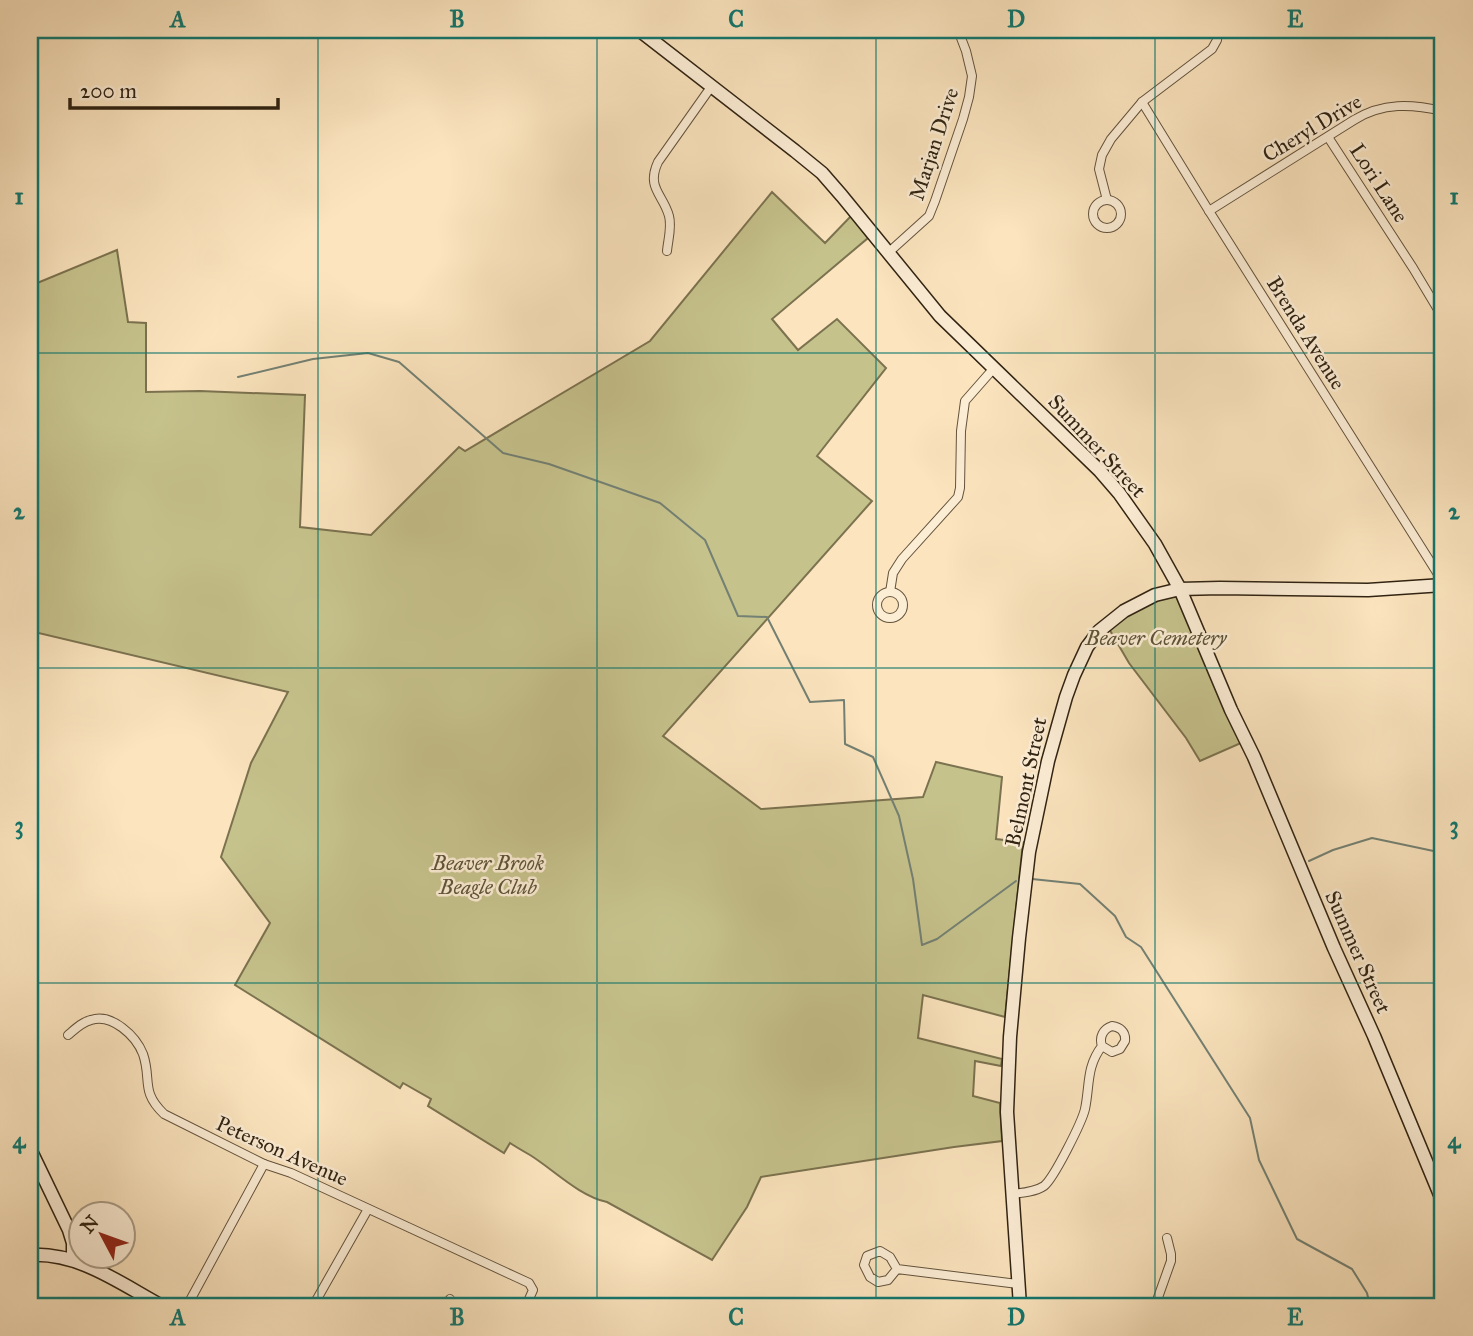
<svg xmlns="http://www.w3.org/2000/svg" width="1473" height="1336" viewBox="0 0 1473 1336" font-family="'IM FELL Great Primer',serif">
	<rect width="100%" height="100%" fill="#fbe4be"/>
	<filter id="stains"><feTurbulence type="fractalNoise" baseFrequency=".00286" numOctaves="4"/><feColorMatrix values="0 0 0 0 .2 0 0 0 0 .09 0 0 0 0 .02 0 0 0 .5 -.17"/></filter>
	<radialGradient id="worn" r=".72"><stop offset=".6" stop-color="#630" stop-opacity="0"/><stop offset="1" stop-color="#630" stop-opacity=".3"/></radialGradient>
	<g fill="#c6c28c" stroke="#7b724f" stroke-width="2">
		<path d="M 772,192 L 825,243 L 851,216 L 868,238 L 772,319 L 798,350 L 837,319 L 886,368 L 817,456 L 872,501 L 663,736 L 761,809 L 923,797 L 936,762 L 1002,777 L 996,839 L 1023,842 L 1005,1017 L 923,995 L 918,1038 L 1002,1059 L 1001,1066 L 975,1061 L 973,1096 L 1000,1103 L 1002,1141 L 954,1147 L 761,1177 L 747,1207 L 712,1260 L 607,1202 C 579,1196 554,1170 530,1155 C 523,1151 516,1147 510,1143 L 504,1153 L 428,1106 L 431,1099 L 403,1083 L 400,1088 L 235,985 L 270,923 L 221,857 L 251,763 L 288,692 L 30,631 L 30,286 L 117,250 L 128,322 L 146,323 L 146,392 L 200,391 L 305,395 L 300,527 L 371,535 L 459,447 L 465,451 L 650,341 Z"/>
		<polygon points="1172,594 1176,595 1241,743 1200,761 1186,738 1129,663 1108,627 1136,608"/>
	</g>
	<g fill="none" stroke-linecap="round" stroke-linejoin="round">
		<g stroke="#738073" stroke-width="2">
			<polyline points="238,377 313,359 368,353 399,362 503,453 549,464 660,503 705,540 738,616 767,617 810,702 844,700 845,744 873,757 899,816 913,879 922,945 937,939 1016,881"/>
			<polyline points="1309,861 1333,850 1372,838 1443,853"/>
			<polyline points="1032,879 1080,884 1115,916 1126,937 1141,947 1250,1118 1259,1160 1297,1239 1352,1269 1367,1293 1370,1306"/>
		</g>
		<g stroke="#63533d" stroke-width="10">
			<g id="street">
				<polyline points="1142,102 1209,211 1443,582"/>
				<polyline points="1328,137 1413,268 1443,318"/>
				<polyline points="1107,200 1099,169 1102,155 1111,139 1142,102 1212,49 1217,40 1218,30"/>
				<circle cx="1107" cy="214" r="14"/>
				<path d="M 1209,211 L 1354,120 C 1383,102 1412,104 1443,111"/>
				<path d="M 667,251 C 668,240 672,227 669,216 C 663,194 646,188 658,162 L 711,87"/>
				<polyline points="888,253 929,216 935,201 963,119 969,97 972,76 966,51 958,30"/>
				<polyline points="890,592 893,573 902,559 958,497 960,488 961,431 965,401 994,368"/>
				<circle cx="890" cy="605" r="13"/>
				<path d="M 68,1035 C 75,1029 82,1022 91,1020 C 112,1013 136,1036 143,1054 C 152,1080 140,1091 164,1114 L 264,1164 L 291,1173 L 529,1283 L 533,1290 L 526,1306"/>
				<path d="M 1012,1194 C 1022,1193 1035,1192 1044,1186 C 1054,1178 1082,1122 1085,1109 C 1090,1085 1086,1067 1102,1046 C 1099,1037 1103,1029 1112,1026 C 1120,1027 1126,1032 1125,1041 L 1120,1049 L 1112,1052 L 1102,1046"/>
				<polyline points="897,1269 890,1257 880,1251 867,1256 864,1265 870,1277 878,1282 888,1280 897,1269 1018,1284"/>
				<polyline points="187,1306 264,1164"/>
				<polyline points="313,1306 368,1209"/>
				<polyline points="446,1306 450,1299"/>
				<polyline points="1155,1306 1171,1261 1171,1254 1167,1238"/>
			</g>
		</g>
		<g stroke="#302312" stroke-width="15">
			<g id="secondary">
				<polyline points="639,30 795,151 822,173 842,196 940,316 1100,471 1119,493 1155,544 1180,589 1231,710 1254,757 1334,948 1374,1036 1443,1202"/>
				<polyline points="30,1149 69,1230 73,1243 73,1259"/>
				<path d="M 30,1255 C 79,1252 121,1284 162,1306"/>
				<polyline points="1020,1306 1007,1112 1010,1037 1019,938 1029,852 1048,761 1066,697 1074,675 1087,647 1099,631 1124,611 1155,595 1180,589 1220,588 1368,590 1443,585"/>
			</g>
		</g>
		<use href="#street" stroke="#fcedd5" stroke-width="8"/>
		<use href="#secondary" stroke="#fcedd5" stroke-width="12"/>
	</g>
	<path fill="none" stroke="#0f766e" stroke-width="2" stroke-opacity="0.55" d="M 318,30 L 318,1306M 597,30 L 597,1306M 876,30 L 876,1306M 1155,30 L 1155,1306M 30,353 L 1443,353M 30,668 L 1443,668M 30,983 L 1443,983"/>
	<g text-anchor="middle" stroke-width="5" stroke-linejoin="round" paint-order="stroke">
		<g font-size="21" fill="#302312" stroke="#fcedd5">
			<text transform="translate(1312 128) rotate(-31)" y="7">Cheryl Drive</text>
			<text transform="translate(934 144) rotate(-72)" y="7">Marjan Drive</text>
			<text transform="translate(1379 183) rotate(57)" y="7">Lori Lane</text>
			<text transform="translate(1306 333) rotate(58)" y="7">Brenda Avenue</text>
			<text transform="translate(1097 446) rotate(47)" y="7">Summer Street</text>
			<text transform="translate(1026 782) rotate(-78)" y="7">Belmont Street</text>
			<text transform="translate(1358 952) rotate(66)" y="7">Summer Street</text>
			<text transform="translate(282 1151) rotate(24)" y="7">Peterson Avenue</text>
		</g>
		<g font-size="21" font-style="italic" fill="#5d5337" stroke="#fcedd5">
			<text x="1156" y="645">Beaver Cemetery</text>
			<text x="488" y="870">Beaver Brook<tspan x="488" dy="24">Beagle Club</tspan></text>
		</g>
	</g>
	<rect width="1473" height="1336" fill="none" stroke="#fbe4be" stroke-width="77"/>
	<g transform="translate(102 1235) rotate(311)"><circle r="33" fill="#fcedd5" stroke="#aa9c87" stroke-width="2"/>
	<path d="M0-5L12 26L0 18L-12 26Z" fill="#8f2418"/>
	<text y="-10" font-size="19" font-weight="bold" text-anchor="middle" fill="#302312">N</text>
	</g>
	<path d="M70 98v10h208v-10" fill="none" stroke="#302312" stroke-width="3.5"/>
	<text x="80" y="98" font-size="21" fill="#302312" stroke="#fcedd5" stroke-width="5" paint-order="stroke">200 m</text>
	<rect x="38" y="38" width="1396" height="1260" fill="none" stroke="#0f766e" stroke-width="2.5"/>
	<g font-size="23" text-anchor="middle" font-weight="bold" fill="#0f766e">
		<text x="178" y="27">A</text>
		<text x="457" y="27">B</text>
		<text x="736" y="27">C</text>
		<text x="1016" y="27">D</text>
		<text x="1295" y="27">E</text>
		<text x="19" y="204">1</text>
		<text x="1454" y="204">1</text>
		<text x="19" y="519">2</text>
		<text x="1454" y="519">2</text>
		<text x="19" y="833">3</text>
		<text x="1454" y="833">3</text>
		<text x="19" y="1148">4</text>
		<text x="1454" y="1148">4</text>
		<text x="178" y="1325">A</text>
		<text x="457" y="1325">B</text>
		<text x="736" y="1325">C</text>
		<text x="1016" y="1325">D</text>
		<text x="1295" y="1325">E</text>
	</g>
	<rect width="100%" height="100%" filter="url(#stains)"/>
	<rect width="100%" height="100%" fill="url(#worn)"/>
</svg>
